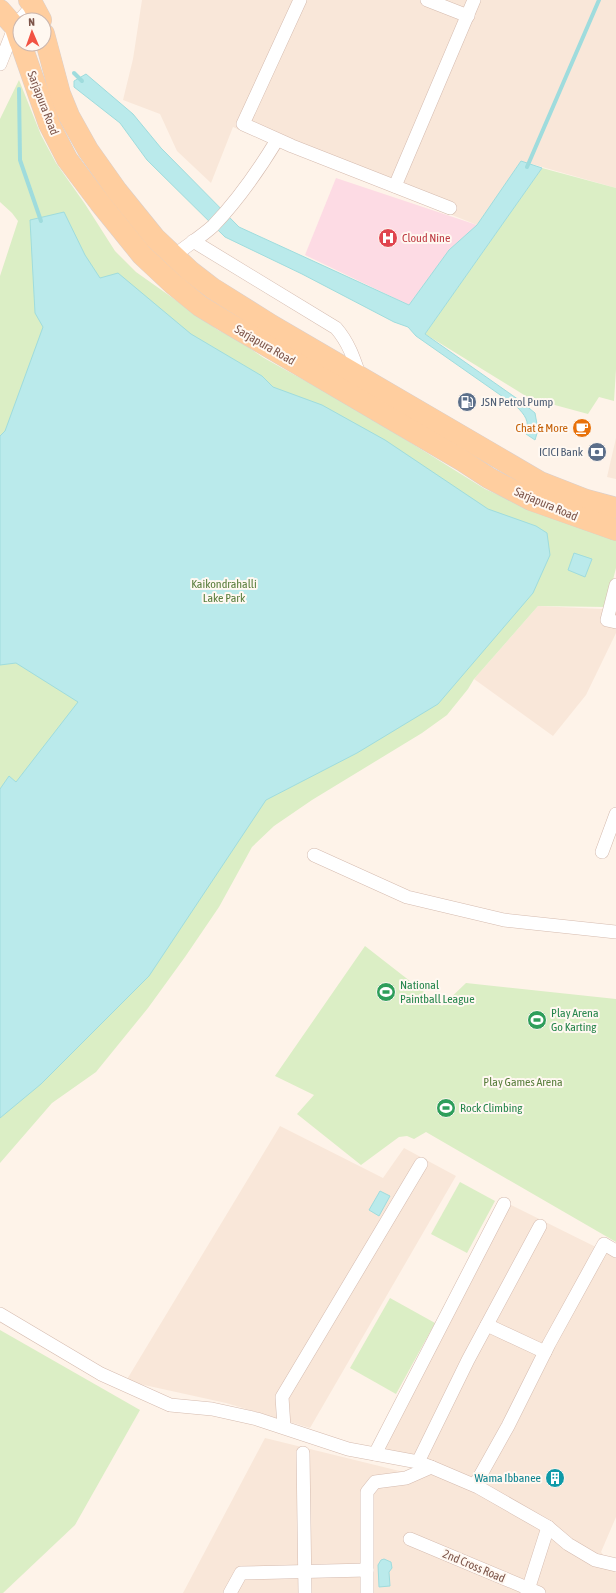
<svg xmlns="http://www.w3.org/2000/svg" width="616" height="1593" viewBox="0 0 616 1593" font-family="'Asap Condensed',sans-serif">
	<rect width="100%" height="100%" fill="#fef3e9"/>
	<g fill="#f9e7d9">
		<polygon points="142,0 616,0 616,188 521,161 477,225 233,127 211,183 177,151 160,114 123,100 133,59"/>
		<polygon points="616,438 616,479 607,477"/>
		<polygon points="538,606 602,609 616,613 616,633 586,695 553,736 474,679"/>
		<polygon points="280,1126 383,1178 404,1148 456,1176 310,1428 226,1403 126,1381"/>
		<polygon points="507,1203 616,1257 616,1517 601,1552 616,1573 616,1593 183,1593 265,1438 416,1475 425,1458 382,1449"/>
	</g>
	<polygon fill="#fddbe4" points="336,178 477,225 449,250 409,305 305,255"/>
	<g fill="#dbeec5">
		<polygon points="19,80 41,135 56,163 85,204 115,251 136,272 218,330 239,341 264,358 302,379 342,400 485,489 526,507 616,539 616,568 606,607 538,606 474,679 468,689 447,715 422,733 312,800 274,826 252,847 219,907 185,957 148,1008 96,1072 52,1103 0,1163 0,276 18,221 12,213 0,202 0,119"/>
		<polygon points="542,168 616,188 616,369 614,401 599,397 588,414 529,398 425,334"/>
		<polygon points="365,946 442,1006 466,983 616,999 616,1242 426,1132 414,1139 407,1136 399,1137 361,1165 297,1114 314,1095 275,1076"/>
		<polygon points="460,1182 495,1201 467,1253 431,1234"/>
		<polygon points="390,1298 435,1323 396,1394 350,1368"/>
		<polygon points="0,1330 140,1410 75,1525 3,1593 0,1593"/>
	</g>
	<g fill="#baeaeb" stroke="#9fdcdd">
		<path d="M 86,74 L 133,114 L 161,148 L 239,227 L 409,305 L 449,250 L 477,225 L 521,161 L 542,168 L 425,334 L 519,400 L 535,413 L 538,430 L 535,440 L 526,434 C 530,421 525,415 516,406 L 416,336 L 408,327 L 394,322 L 302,274 L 225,237 L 147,160 L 120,123 L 74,87 L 74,81 Z"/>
		<polygon points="64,212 85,255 100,278 118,273 191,334 262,376 273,387 322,405 385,440 488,509 536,526 547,533 550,555 533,593 438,704 357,753 266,800 149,976 41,1084 0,1118 0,789 9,776 16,782 78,702 16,663 0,665 0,436 5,431 43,327 35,313 30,220"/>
		<polygon points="574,553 592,559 585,577 568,570"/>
		<polygon points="380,1191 390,1196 379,1216 369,1210"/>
		<polygon points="384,1559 391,1562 392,1568 389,1572 390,1586 379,1587 378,1565 381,1560"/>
	</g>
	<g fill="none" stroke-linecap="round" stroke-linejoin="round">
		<g stroke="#9fdcdd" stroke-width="4">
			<polyline points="74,73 82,81"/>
			<polyline points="19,89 20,160 41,221"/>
			<polyline points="527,167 599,0"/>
		</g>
		<g stroke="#d5bbaf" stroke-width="14">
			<g id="street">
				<polyline points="300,0 243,124 292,146 450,208"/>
				<polyline points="427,0 468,16"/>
				<polyline points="20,20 33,5"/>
				<polyline points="0,64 15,26"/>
				<polyline points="395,186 474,0"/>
				<path d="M 193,241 L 336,328 C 349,343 354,359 360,377"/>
				<path d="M 174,256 C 186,246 201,237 213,226 C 236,202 260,168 277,140"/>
				<polyline points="616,585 607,620 616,622"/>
				<polyline points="602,852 616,814"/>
				<polyline points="314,855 407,897 504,920 616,932"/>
				<polyline points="0,1314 101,1374 170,1405 212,1409 257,1419 348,1449 418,1462 431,1467 478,1487 548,1527 568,1544 595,1560 616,1565"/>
				<polyline points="487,1325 545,1352"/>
				<polyline points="284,1427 282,1397 421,1164"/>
				<polyline points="303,1453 305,1593"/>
				<polyline points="375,1454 504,1204"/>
				<polyline points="418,1462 468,1360 540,1226"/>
				<polyline points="475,1485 508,1426 549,1344 604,1244 616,1251"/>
				<polyline points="410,1539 539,1593"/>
				<polyline points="230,1593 241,1573 367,1570"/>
				<polyline points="367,1593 367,1492 375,1482 406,1478 431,1467"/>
				<polyline points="527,1593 548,1527"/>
			</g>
		</g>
		<g stroke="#dacfcc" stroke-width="22">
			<g id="primary">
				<polyline points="29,0 33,5 41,20"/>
				<polyline points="0,10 15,27 20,42"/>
				<polyline points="44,34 60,94 69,116 88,150 117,191 155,238 190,271 212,288 271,325 540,482 586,500 616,508"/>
				<polyline points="21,44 49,124 67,159 100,203 142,255 173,284 200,306 228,323 463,461 489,478 531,500 616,530"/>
			</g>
		</g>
		<use href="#street" stroke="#fff" stroke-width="13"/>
		<use href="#primary" stroke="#ffce9f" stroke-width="21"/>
	</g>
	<defs>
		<g id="hospital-disc" transform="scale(1)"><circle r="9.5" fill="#e0444e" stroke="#fff8f1"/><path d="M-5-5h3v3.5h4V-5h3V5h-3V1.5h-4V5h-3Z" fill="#fff"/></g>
		<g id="fuel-disc" transform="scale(1)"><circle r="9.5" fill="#5c6f8a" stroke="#fff8f1"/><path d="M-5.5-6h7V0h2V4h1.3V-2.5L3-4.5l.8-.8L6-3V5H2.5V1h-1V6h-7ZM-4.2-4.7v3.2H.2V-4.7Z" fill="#fff"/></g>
		<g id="cafe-disc" transform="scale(1)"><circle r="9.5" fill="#e8710a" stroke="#fff8f1"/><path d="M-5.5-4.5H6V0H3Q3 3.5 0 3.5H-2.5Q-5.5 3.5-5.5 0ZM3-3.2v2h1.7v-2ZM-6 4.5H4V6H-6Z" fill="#fff"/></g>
		<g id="bank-disc" transform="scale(1)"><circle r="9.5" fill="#5c6f8a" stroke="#fff8f1"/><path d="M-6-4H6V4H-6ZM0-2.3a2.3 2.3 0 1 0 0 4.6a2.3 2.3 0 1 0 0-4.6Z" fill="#fff"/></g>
		<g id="stadium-disc" transform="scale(1)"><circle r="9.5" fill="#2e9e5b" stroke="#fff8f1"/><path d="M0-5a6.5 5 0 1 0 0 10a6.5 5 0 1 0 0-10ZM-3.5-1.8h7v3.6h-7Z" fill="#fff"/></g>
		<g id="building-disc" transform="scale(1)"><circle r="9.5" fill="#0f9aa8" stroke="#fff8f1"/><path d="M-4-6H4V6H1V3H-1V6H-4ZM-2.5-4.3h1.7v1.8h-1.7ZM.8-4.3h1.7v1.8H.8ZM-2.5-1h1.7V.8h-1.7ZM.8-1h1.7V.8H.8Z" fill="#fff"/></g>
	</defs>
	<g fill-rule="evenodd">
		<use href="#hospital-disc" x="388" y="238"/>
		<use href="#fuel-disc" x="467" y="402"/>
		<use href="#cafe-disc" x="582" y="428"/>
		<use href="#bank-disc" x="597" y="452"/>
		<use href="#stadium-disc" x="386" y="992"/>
		<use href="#stadium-disc" x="537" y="1020"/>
		<use href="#stadium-disc" x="446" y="1108"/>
		<use href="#building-disc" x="555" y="1478"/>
	</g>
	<g text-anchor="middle" stroke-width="4" stroke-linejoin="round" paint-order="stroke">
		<g font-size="12" fill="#7c5449" stroke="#fff8f1">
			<text transform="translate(43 103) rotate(69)" y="4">Sarjapura Road</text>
			<text transform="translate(265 345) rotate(30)" y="4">Sarjapura Road</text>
			<text transform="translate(546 504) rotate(23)" y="4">Sarjapura Road</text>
			<text transform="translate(474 1566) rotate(23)" y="4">2nd Cross Road</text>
		</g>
		<g font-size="12" fill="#be3a42" stroke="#fff8f1" text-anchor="start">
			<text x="402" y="242">Cloud Nine</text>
		</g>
		<g font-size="12" fill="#4e5e75" stroke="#fff8f1" text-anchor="start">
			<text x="481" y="406">JSN Petrol Pump</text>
			<text x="583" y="456" text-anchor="end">ICICI Bank</text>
		</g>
		<g font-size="12" fill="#c56008" stroke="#fff8f1" text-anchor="end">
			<text x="568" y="432">Chat &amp; More</text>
		</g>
		<g font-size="12" fill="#587d3c" stroke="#fff8f1">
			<text x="224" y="588">Kaikondrahalli<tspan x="224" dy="14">Lake Park</tspan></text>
			<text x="523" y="1086">Play Games Arena</text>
		</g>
		<g font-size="12" fill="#27864d" stroke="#fff8f1" text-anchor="start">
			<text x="400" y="989">National<tspan x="400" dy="14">Paintball League</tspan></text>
			<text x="551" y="1017">Play Arena<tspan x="551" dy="14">Go Karting</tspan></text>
			<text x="460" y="1112">Rock Climbing</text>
		</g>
		<g font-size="12" fill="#0d838f" stroke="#fff8f1" text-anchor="end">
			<text x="541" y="1482">Wama Ibbanee</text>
		</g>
	</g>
	<g transform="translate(32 32) rotate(358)"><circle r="19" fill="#fff8f1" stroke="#cbb6ae"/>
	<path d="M0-3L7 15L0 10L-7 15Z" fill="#f25344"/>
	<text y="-6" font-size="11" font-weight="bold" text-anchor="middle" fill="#7c5449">N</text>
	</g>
</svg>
